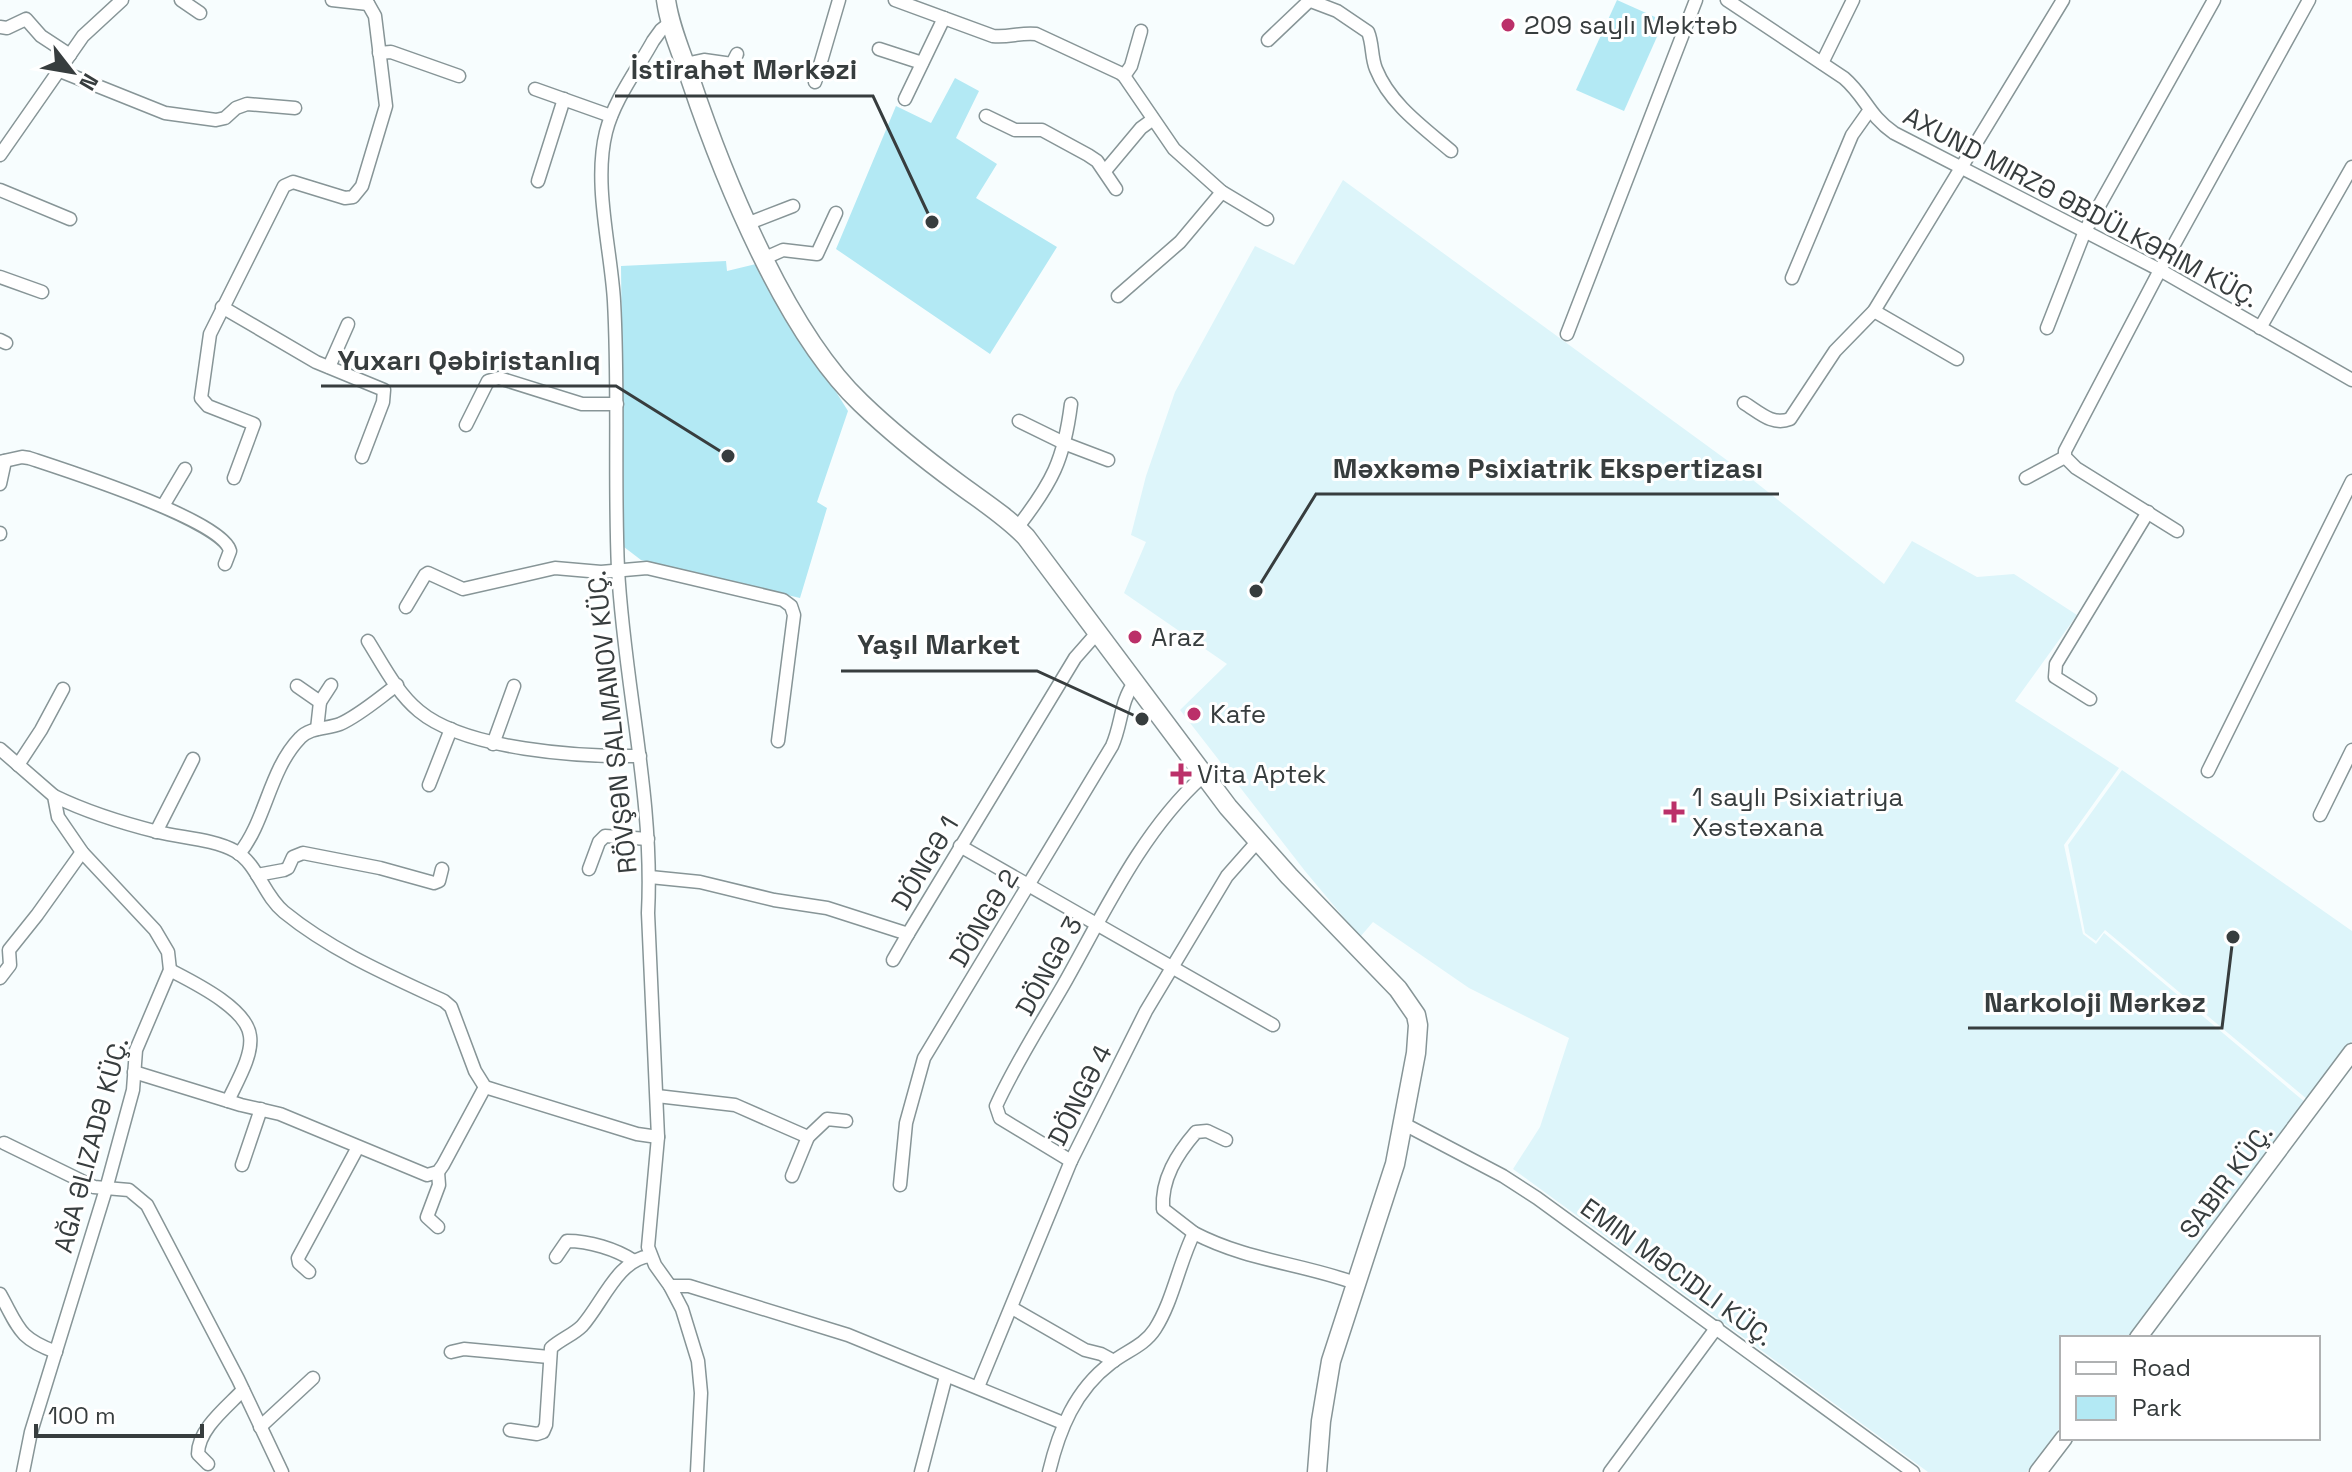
<svg xmlns="http://www.w3.org/2000/svg" width="2352" height="1472" viewBox="0 0 2352 1472" font-family="'Space Grotesk',sans-serif">
	<rect width="100%" height="100%" fill="#f7fdfe"/>
	<g fill="#ddf5fa">
		<polygon points="1343,180 1739,469 1884,584 1912,541 1977,577 2014,574 2077,615 2015,701 2119,768 2064,845 2083,934 2096,944 2104,933 2306,1103 2128,1338 2062,1338 2062,1425 2027,1472 1928,1472 1513,1169 1540,1127 1569,1038 1469,988 1373,922 1360,937 1305,871 1180,710 1227,664 1124,593 1146,542 1131,535 1146,476 1175,392 1255,246 1294,265"/>
		<polygon points="2122,770 2352,931 2352,1041 2308,1100 2105,930 2096,941 2085,933 2068,845"/>
	</g>
	<g fill="#b3e9f4">
		<polygon points="1617,0 1664,21 1624,111 1576,90"/>
		<polygon points="955,78 979,91 956,138 997,164 976,198 1057,247 990,354 836,249 896,106 931,123"/>
		<polygon points="726,261 727,271 756,264 848,411 817,502 827,508 800,598 641,560 624,547 621,266"/>
	</g>
	<g fill="none" stroke-linecap="round" stroke-linejoin="round">
		<g stroke="#879597" stroke-width="15">
			<g id="minor">
				<polyline points="181,0 200,13"/>
				<polyline points="332,0 368,4"/>
				<path d="M 895,0 L 993,36 C 1008,38 1021,32 1036,34 L 1120,73 L 1124,76 L 1174,149 L 1222,192 L 1267,219"/>
				<path d="M 1308,0 L 1337,11 L 1368,32 C 1373,44 1371,57 1376,69 C 1390,104 1423,127 1451,151"/>
				<path d="M 1727,0 L 1844,78 C 1866,97 1868,115 1894,133 L 2160,270 L 2352,380"/>
				<path d="M 670,23 L 661,30 L 653,41 C 637,70 614,100 606,132 C 593,184 611,249 614,301 C 619,390 614,480 618,569 C 624,684 654,797 648,913 L 658,1137 L 648,1247 L 655,1265 L 670,1286 L 682,1309 L 698,1361 L 701,1393 L 697,1472"/>
				<polyline points="0,27 7,28 26,19 41,36 70,55"/>
				<polyline points="1268,40 1309,1"/>
				<polyline points="879,49 922,63"/>
				<polyline points="379,53 391,52 459,76"/>
				<polyline points="1822,63 1853,0"/>
				<polyline points="685,64 704,60 732,64 737,54"/>
				<polyline points="60,71 165,113 216,120 225,118 236,108 247,104 295,108"/>
				<polyline points="1124,76 1131,66 1141,31"/>
				<polyline points="815,82 839,0"/>
				<polyline points="535,89 611,116"/>
				<polyline points="905,99 944,18"/>
				<polyline points="986,116 1015,130 1042,130 1088,155 1097,161 1116,189"/>
				<polyline points="0,155 83,36 122,0"/>
				<polyline points="1105,171 1141,128 1152,120"/>
				<polyline points="538,181 564,99"/>
				<polyline points="0,190 70,219"/>
				<polyline points="749,223 793,206"/>
				<polyline points="765,258 783,250 817,254 836,213"/>
				<polyline points="0,277 42,292"/>
				<polyline points="1792,278 1852,135 1869,111"/>
				<polyline points="1118,296 1180,242 1222,192"/>
				<polyline points="222,307 316,362 384,390 383,402 362,457"/>
				<polyline points="1874,311 1957,359"/>
				<polyline points="2047,328 2085,231 2214,0"/>
				<polyline points="2260,328 2352,167"/>
				<polyline points="1567,334 1696,0"/>
				<polyline points="0,340 6,343"/>
				<polyline points="329,367 348,324"/>
				<path d="M 1744,403 C 1759,412 1772,426 1790,419 L 1835,351 L 1874,311 L 2063,0"/>
				<polyline points="1019,421 1066,444 1108,460"/>
				<polyline points="466,425 488,381 499,378 582,404 617,404"/>
				<path d="M 0,462 L 22,457 L 29,458 C 62,469 223,520 230,551 L 225,564"/>
				<polyline points="234,478 254,424 208,406 201,398 210,334 284,186 293,182 345,198 353,197 362,186 386,106 375,16 366,0"/>
				<polyline points="2026,478 2065,457"/>
				<polyline points="0,484 5,461"/>
				<polyline points="163,506 185,469"/>
				<path d="M 1017,528 C 1052,483 1064,460 1071,404"/>
				<polyline points="2177,531 2076,468 2065,457 2065,451 2160,270 2309,0"/>
				<polyline points="0,533 0,534"/>
				<polyline points="406,607 425,575 428,573 463,589 555,568 601,572 647,568 783,600 791,606 794,615 778,741"/>
				<path d="M 368,641 C 383,665 397,693 419,711 C 466,750 580,757 640,756"/>
				<polyline points="297,686 320,702 317,729"/>
				<polyline points="2090,699 2055,677 2056,664 2148,512"/>
				<polyline points="320,702 331,685"/>
				<polyline points="493,744 514,686"/>
				<polyline points="0,749 54,796 58,817 82,852 155,930 168,952 170,970 136,1050 133,1090 106,1189 31,1432 23,1472"/>
				<polyline points="18,765 41,730 63,689"/>
				<polyline points="2208,771 2352,481"/>
				<polyline points="429,785 451,729"/>
				<path d="M 54,796 C 87,812 122,823 158,832 C 182,838 213,839 235,851 C 258,864 263,895 284,912 C 332,951 388,975 444,1001 L 451,1007 L 475,1071 L 485,1087 L 637,1134 L 658,1137"/>
				<polyline points="2320,815 2352,750"/>
				<polyline points="156,832 193,759"/>
				<polyline points="960,846 1273,1025"/>
				<path d="M 239,854 C 266,821 269,770 300,738 C 310,727 327,729 340,724 C 360,715 379,698 397,685"/>
				<polyline points="589,869 599,842 605,836 648,839"/>
				<polyline points="257,875 284,870 288,868 293,857 303,853 380,868 434,883 439,881 442,869"/>
				<polyline points="650,877 700,882 774,900 827,908 908,934 1075,658 1097,633"/>
				<polyline points="893,960 908,934"/>
				<path d="M 170,970 C 193,982 247,1008 250,1036 C 253,1056 236,1083 228,1101"/>
				<polyline points="0,978 10,965 9,950 37,915 82,852"/>
				<polyline points="134,1072 241,1105 280,1114 427,1175 438,1172 443,1165 485,1087"/>
				<polyline points="657,1096 735,1105 808,1137 827,1119 846,1121"/>
				<polyline points="1404,1124 1503,1176 1537,1198 1913,1472"/>
				<polyline points="4,1143 94,1187 129,1190 147,1205 238,1379 282,1472"/>
				<path d="M 1071,1161 L 1000,1118 L 996,1106 C 1015,1064 1041,1024 1064,984 C 1104,913 1142,831 1202,777"/>
				<polyline points="242,1165 261,1109"/>
				<polyline points="792,1176 808,1137"/>
				<path d="M 900,1185 L 906,1123 L 924,1058 L 1112,746 C 1122,724 1120,702 1134,683"/>
				<polyline points="438,1227 427,1217 439,1185 438,1172"/>
				<path d="M 1194,1233 L 1163,1209 C 1161,1179 1177,1154 1196,1132 L 1207,1131 L 1226,1140"/>
				<path d="M 556,1257 L 567,1241 C 589,1241 616,1249 634,1261"/>
				<polyline points="309,1272 299,1263 298,1258 358,1147"/>
				<polyline points="670,1286 689,1286 848,1335 1063,1423"/>
				<path d="M 0,1294 C 19,1328 18,1338 56,1352"/>
				<polyline points="1012,1308 1085,1350 1101,1354 1114,1361"/>
				<polyline points="451,1352 464,1349 549,1357"/>
				<polyline points="978,1387 1071,1161 1146,1011 1227,876 1257,842"/>
				<polyline points="260,1427 313,1378"/>
				<path d="M 510,1430 L 537,1434 L 543,1432 L 546,1425 L 551,1348 C 561,1339 573,1335 582,1326 C 602,1304 618,1259 650,1256"/>
				<path d="M 208,1464 L 198,1454 C 198,1429 227,1407 243,1390"/>
				<polyline points="921,1472 946,1376"/>
				<path d="M 1049,1472 C 1059,1430 1075,1390 1111,1363 C 1126,1351 1144,1346 1155,1329 C 1173,1301 1179,1263 1194,1233 C 1248,1261 1300,1263 1355,1283"/>
				<polyline points="1610,1472 1717,1327"/>
			</g>
		</g>
		<g stroke="#879597" stroke-width="19">
			<g id="tertiary">
				<polyline points="2138,1338 2352,1052"/>
				<polyline points="2038,1472 2064,1438"/>
			</g>
		</g>
		<g stroke="#879597" stroke-width="21">
			<path id="secondary" d="M 666,0 C 670,28 682,54 691,81 C 724,179 786,332 861,403 C 891,432 925,459 959,484 C 982,501 1006,516 1026,537 L 1228,807 L 1289,876 L 1398,989 L 1416,1015 L 1418,1025 L 1416,1053 L 1395,1164 L 1331,1361 L 1321,1421 L 1317,1472"/>
		</g>
		<use href="#minor" stroke="#fff" stroke-width="12"/>
		<use href="#tertiary" stroke="#fff" stroke-width="16"/>
		<use href="#secondary" stroke="#fff" stroke-width="18"/>
	</g>
	<g fill="#bb3069" stroke="#fff" stroke-width="3">
		<circle cx="1508" cy="25" r="8"/>
		<circle cx="1135" cy="637" r="8"/>
		<circle cx="1194" cy="714" r="8"/>
		<path d="M1177 762h8v8h8v8h-8v8h-8v-8h-8v-8h8z"/>
		<path d="M1670 800h8v8h8v8h-8v8h-8v-8h-8v-8h8z"/>
	</g>
	<g text-anchor="middle" stroke-width="6" stroke-linejoin="round" paint-order="stroke">
		<g font-size="26" fill="#373d3e" stroke="#fff" text-anchor="start">
			<text x="1524" y="34">209 saylı Məktəb</text>
			<text x="1151" y="646">Araz</text>
			<text x="1210" y="723">Kafe</text>
			<text x="1197" y="783">Vita Aptek</text>
			<text x="1692" y="806">1 saylı Psixiatriya<tspan x="1692" dy="30">Xəstəxana</tspan></text>
		</g>
		<g font-size="26" fill="#373d3e" stroke="#fff">
			<text transform="translate(2081 207) rotate(28)" y="9">AXUND MIRZƏ ƏBDÜLKƏRIM KÜÇ.</text>
			<text transform="translate(612 722) rotate(-96)" y="9">RÖVŞƏN SALMANOV KÜÇ.</text>
			<text transform="translate(925 863) rotate(-59)" y="9">DÖNGƏ 1</text>
			<text transform="translate(984 918) rotate(-59)" y="9">DÖNGƏ 2</text>
			<text transform="translate(1049 966) rotate(-61)" y="9">DÖNGƏ 3</text>
			<text transform="translate(1080 1095) rotate(-63)" y="9">DÖNGƏ 4</text>
			<text transform="translate(91 1145) rotate(-75)" y="9">AĞA ƏLIZADƏ KÜÇ.</text>
			<text transform="translate(2226 1181) rotate(-53)" y="9">SABIR KÜÇ.</text>
			<text transform="translate(1677 1272) rotate(36)" y="9">EMIN MƏCIDLI KÜÇ.</text>
		</g>
	</g>
	<path fill="none" stroke="#373d3e" stroke-width="3" d="M932 222L873 96H615M728 456L616 386H321M1256 591L1316 494H1779M1142 719L1037 671H841M2233 937L2222 1028H1968"/>
	<g fill="#373d3e" stroke="#fff" stroke-width="3">
		<circle cx="932" cy="222" r="8"/>
		<circle cx="728" cy="456" r="8"/>
		<circle cx="1256" cy="591" r="8"/>
		<circle cx="1142" cy="719" r="8"/>
		<circle cx="2233" cy="937" r="8"/>
	</g>
	<g font-size="28" text-anchor="middle" font-weight="bold" fill="#373d3e" stroke="#fff" stroke-width="6" stroke-linejoin="round" paint-order="stroke">
		<text x="744" y="79">İstirahət Mərkəzi</text>
		<text x="469" y="370">Yuxarı Qəbiristanlıq</text>
		<text x="1548" y="478">Məxkəmə Psixiatrik Ekspertizası</text>
		<text x="939" y="654">Yaşıl Market</text>
		<text x="2095" y="1012">Narkoloji Mərkəz</text>
	</g>
	<rect x="2060" y="1336" width="260" height="104" fill="#ffffff" stroke="#afb1b2" stroke-width="2"/>
	<rect x="2076" y="1362" width="40" height="12" fill="#ffffff" stroke="#afb1b2" stroke-width="2"/>
	<text x="2132" y="1376" font-size="24" fill="#373d3e">Road</text>
	<rect x="2076" y="1396" width="40" height="24" fill="#b3e9f4" stroke="#afb1b2" stroke-width="2"/>
	<text x="2132" y="1416" font-size="24" fill="#373d3e">Park</text>
	<g transform="translate(72 72) rotate(121)" stroke="#ffffff" stroke-width="6" paint-order="stroke">
	<path d="M0-6L14 30L0 20L-14 30Z" fill="#373d3e"/>
	<text y="-12" font-size="22" font-weight="bold" text-anchor="middle" fill="#373d3e">N</text>
	</g>
	<path d="M36 1424v12h166v-12" fill="none" stroke="#373d3e" stroke-width="4"/>
	<text x="48" y="1424" font-size="24" fill="#373d3e" stroke="#ffffff" stroke-width="6" paint-order="stroke">100 m</text>
</svg>
